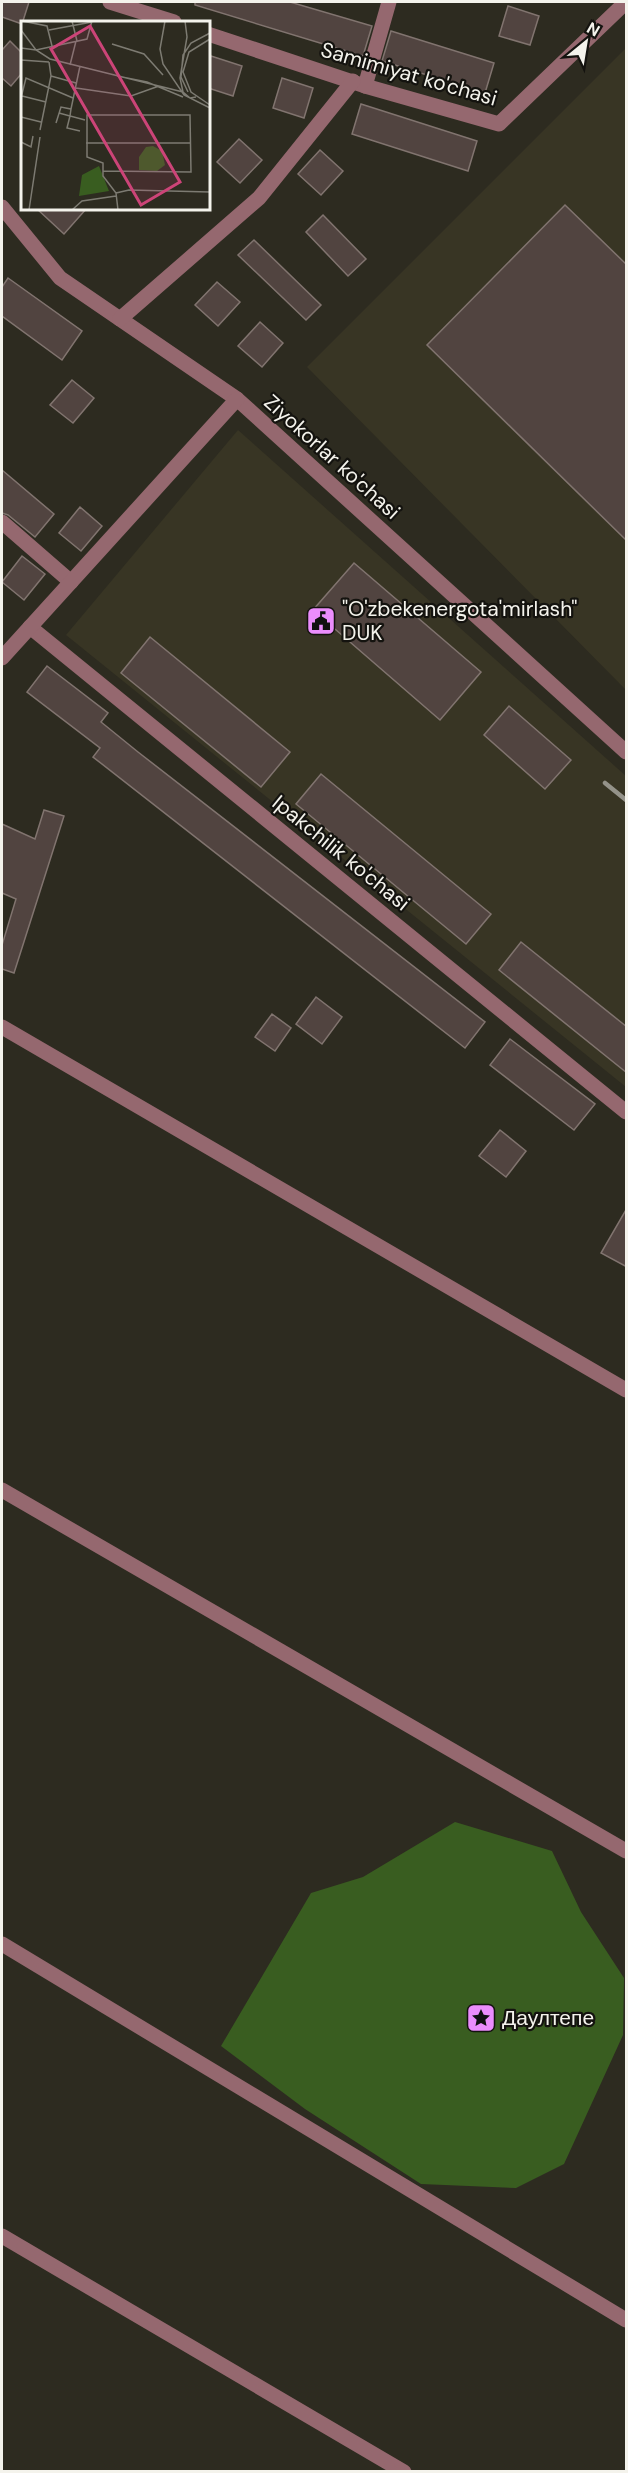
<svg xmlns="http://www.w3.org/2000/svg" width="628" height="2473" viewBox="0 0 628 2473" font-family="'DM Sans',sans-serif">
	<rect width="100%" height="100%" fill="#2d2b20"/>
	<g fill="#383524">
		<polygon points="626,48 626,690 307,367"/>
		<polygon points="238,430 626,776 626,1087 66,635"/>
	</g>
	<polygon fill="#395d20" points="455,1822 552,1851 581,1912 624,1978 623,2035 564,2164 516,2188 421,2184 305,2109 221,2046 311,1893 363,1877"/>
	<g fill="#514440" stroke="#81746f" stroke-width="1.5">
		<polygon points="2,2 29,2 22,24 2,17"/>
		<polygon points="195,2 290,2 372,26 363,56 195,5"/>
		<polygon points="508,6 539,16 530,45 499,36"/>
		<polygon points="391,31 494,63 485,93 382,61"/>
		<polygon points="10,41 22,53 22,73 11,86 2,78 2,50"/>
		<polygon points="211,56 242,66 233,96 208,88 208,64"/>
		<polygon points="282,78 313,88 304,118 273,108"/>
		<polygon points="361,104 477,141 468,171 352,134"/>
		<polygon points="239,139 262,160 240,183 217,162"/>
		<polygon points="320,150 343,171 321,195 298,174"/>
		<polygon points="565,205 627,265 627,541 427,345"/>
		<polygon points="36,208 87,208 64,234"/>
		<polygon points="323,215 366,259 348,276 306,232"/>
		<polygon points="254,240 321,305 306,320 238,255"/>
		<polygon points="8,278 82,331 62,360 2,316 2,287"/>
		<polygon points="217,282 240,302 218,326 195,305"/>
		<polygon points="260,322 283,343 262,367 238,346"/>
		<polygon points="72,380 94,398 73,423 50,405"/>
		<polygon points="2,470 54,514 35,537 8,515 2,513"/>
		<polygon points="80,507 102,526 81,551 59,533"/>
		<polygon points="22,556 45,574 24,600 2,582"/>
		<polygon points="354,563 481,672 440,720 313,610"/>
		<polygon points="150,637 290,752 261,787 121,673"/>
		<polygon points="47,666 108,713 101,722 138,752 485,1022 465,1048 93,757 100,748 27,692"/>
		<polygon points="509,706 571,760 545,789 484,735"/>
		<polygon points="321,774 491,914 466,944 296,804"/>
		<polygon points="44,810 64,816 14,973 2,969 2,945 16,899 2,893 2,824 35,839"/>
		<polygon points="521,942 627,1027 627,1073 499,970"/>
		<polygon points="316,997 342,1017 322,1044 296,1024"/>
		<polygon points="272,1014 291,1028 275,1051 255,1037"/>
		<polygon points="510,1039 595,1104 574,1130 490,1065"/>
		<polygon points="500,1130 526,1151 506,1177 479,1156"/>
		<polygon points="627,1208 627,1267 601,1253"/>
	</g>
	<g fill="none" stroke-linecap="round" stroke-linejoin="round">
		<g stroke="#95686f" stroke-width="15">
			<polyline points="110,2 174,22"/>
			<polyline points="208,34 365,86 499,124 626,2"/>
			<polyline points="365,86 389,2"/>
			<polyline points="2,207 60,278 237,399 626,752"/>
			<polyline points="120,319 259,198 353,81"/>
			<polyline points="2,522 71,582"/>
			<polyline points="30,627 626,1112"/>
			<polyline points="2,658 237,399"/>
			<polyline points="2,1027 626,1390"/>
			<polyline points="2,1490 626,1851"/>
			<polyline points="2,1944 626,2320"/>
			<polyline points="2,2236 404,2472"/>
		</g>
		<polyline stroke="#949289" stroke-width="4.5" points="605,783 626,800"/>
	</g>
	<defs>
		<g id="civic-square" transform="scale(1.5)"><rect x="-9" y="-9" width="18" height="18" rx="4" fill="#eb8dfc" stroke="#14130f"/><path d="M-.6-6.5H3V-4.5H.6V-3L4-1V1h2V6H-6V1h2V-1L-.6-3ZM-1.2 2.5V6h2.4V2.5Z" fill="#111"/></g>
		<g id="sight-square" transform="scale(1.5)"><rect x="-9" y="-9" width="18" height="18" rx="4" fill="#eb8dfc" stroke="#14130f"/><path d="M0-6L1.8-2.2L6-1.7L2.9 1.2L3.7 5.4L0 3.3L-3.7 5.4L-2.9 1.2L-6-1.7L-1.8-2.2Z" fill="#111"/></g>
	</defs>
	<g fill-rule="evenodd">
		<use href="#civic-square" x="321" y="621"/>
		<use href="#sight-square" x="481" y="2018"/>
	</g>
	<g text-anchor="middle" stroke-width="4.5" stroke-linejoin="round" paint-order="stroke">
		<g font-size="21" fill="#f4f3ec" stroke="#14130f">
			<text transform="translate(409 74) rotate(16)" y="7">Samimiyat ko'chasi</text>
			<text transform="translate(332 457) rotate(42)" y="7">Ziyokorlar ko'chasi</text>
			<text transform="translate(341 853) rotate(39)" y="7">Ipakchilik ko'chasi</text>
		</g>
		<g font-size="21" fill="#f4f3ec" stroke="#14130f" text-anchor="start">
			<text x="342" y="616">"O'zbekenergota'mirlash"<tspan x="342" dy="24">DUK</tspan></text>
			<text x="502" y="2025">Даултепе</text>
		</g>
	</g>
	<g transform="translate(21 21)">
		<rect width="189" height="189" fill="#2d2b20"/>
		<path d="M 132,125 L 141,130 L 144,144 L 136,150 L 118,149 L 118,136 L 125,126 ZM 78,145 L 88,170 L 58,175 L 61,154 Z" fill="#395d20"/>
		<path fill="none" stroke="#7d7b72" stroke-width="1.5" d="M 1,0 L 26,5 L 31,25M 51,0 L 56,20M 144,0 L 139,28 L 142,43 L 163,74 L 189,87M 164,0 L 166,16 L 159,57 L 162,71 L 169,77 L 175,76M 0,9 L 15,29 L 29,38 L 162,71M 28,9 L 71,1M 189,18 L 168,31 L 162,51 L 170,71 L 189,84M 91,23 L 123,33 L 142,54M 0,27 L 15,29 L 66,18 L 71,0M 0,39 L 28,41M 49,44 L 55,20M 30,55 L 55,62M 96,55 L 126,61 L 162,76M 55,67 L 110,75 L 138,65M 167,71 L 160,56 L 162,34 L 170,22 L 189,12M 1,75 L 25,81M 0,77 L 5,57 L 52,77M 50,88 L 49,95 L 64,99M 38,92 L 49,95 L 46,107 L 59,110M 0,96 L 20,101M 35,102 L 40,86 L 50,88 L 59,45M 19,109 L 30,55 L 28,41M 0,121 L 10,126 L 12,115M 65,122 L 169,122M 82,150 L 170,151 L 169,94 L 66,94 L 66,136 L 82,142 L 82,155 L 95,172 L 97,189M 95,172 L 108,169 L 189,171M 8,189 L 19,116M 51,189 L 61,180 L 95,175"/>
		<path fill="#cc4478" fill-opacity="0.15" stroke="#cc4478" stroke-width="3" d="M 69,5 L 159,161 L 120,184 L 30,28 Z"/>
		<rect width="189" height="189" fill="none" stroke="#f4f3ec" stroke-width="3"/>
	</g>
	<rect width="628" height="2473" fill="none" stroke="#f4f3ec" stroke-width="6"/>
	<g transform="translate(586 42) rotate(30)" stroke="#14130f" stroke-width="4.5" paint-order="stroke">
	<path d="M0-4.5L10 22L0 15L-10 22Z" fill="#f4f3ec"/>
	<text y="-9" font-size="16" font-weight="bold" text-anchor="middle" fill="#f4f3ec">N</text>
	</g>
</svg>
